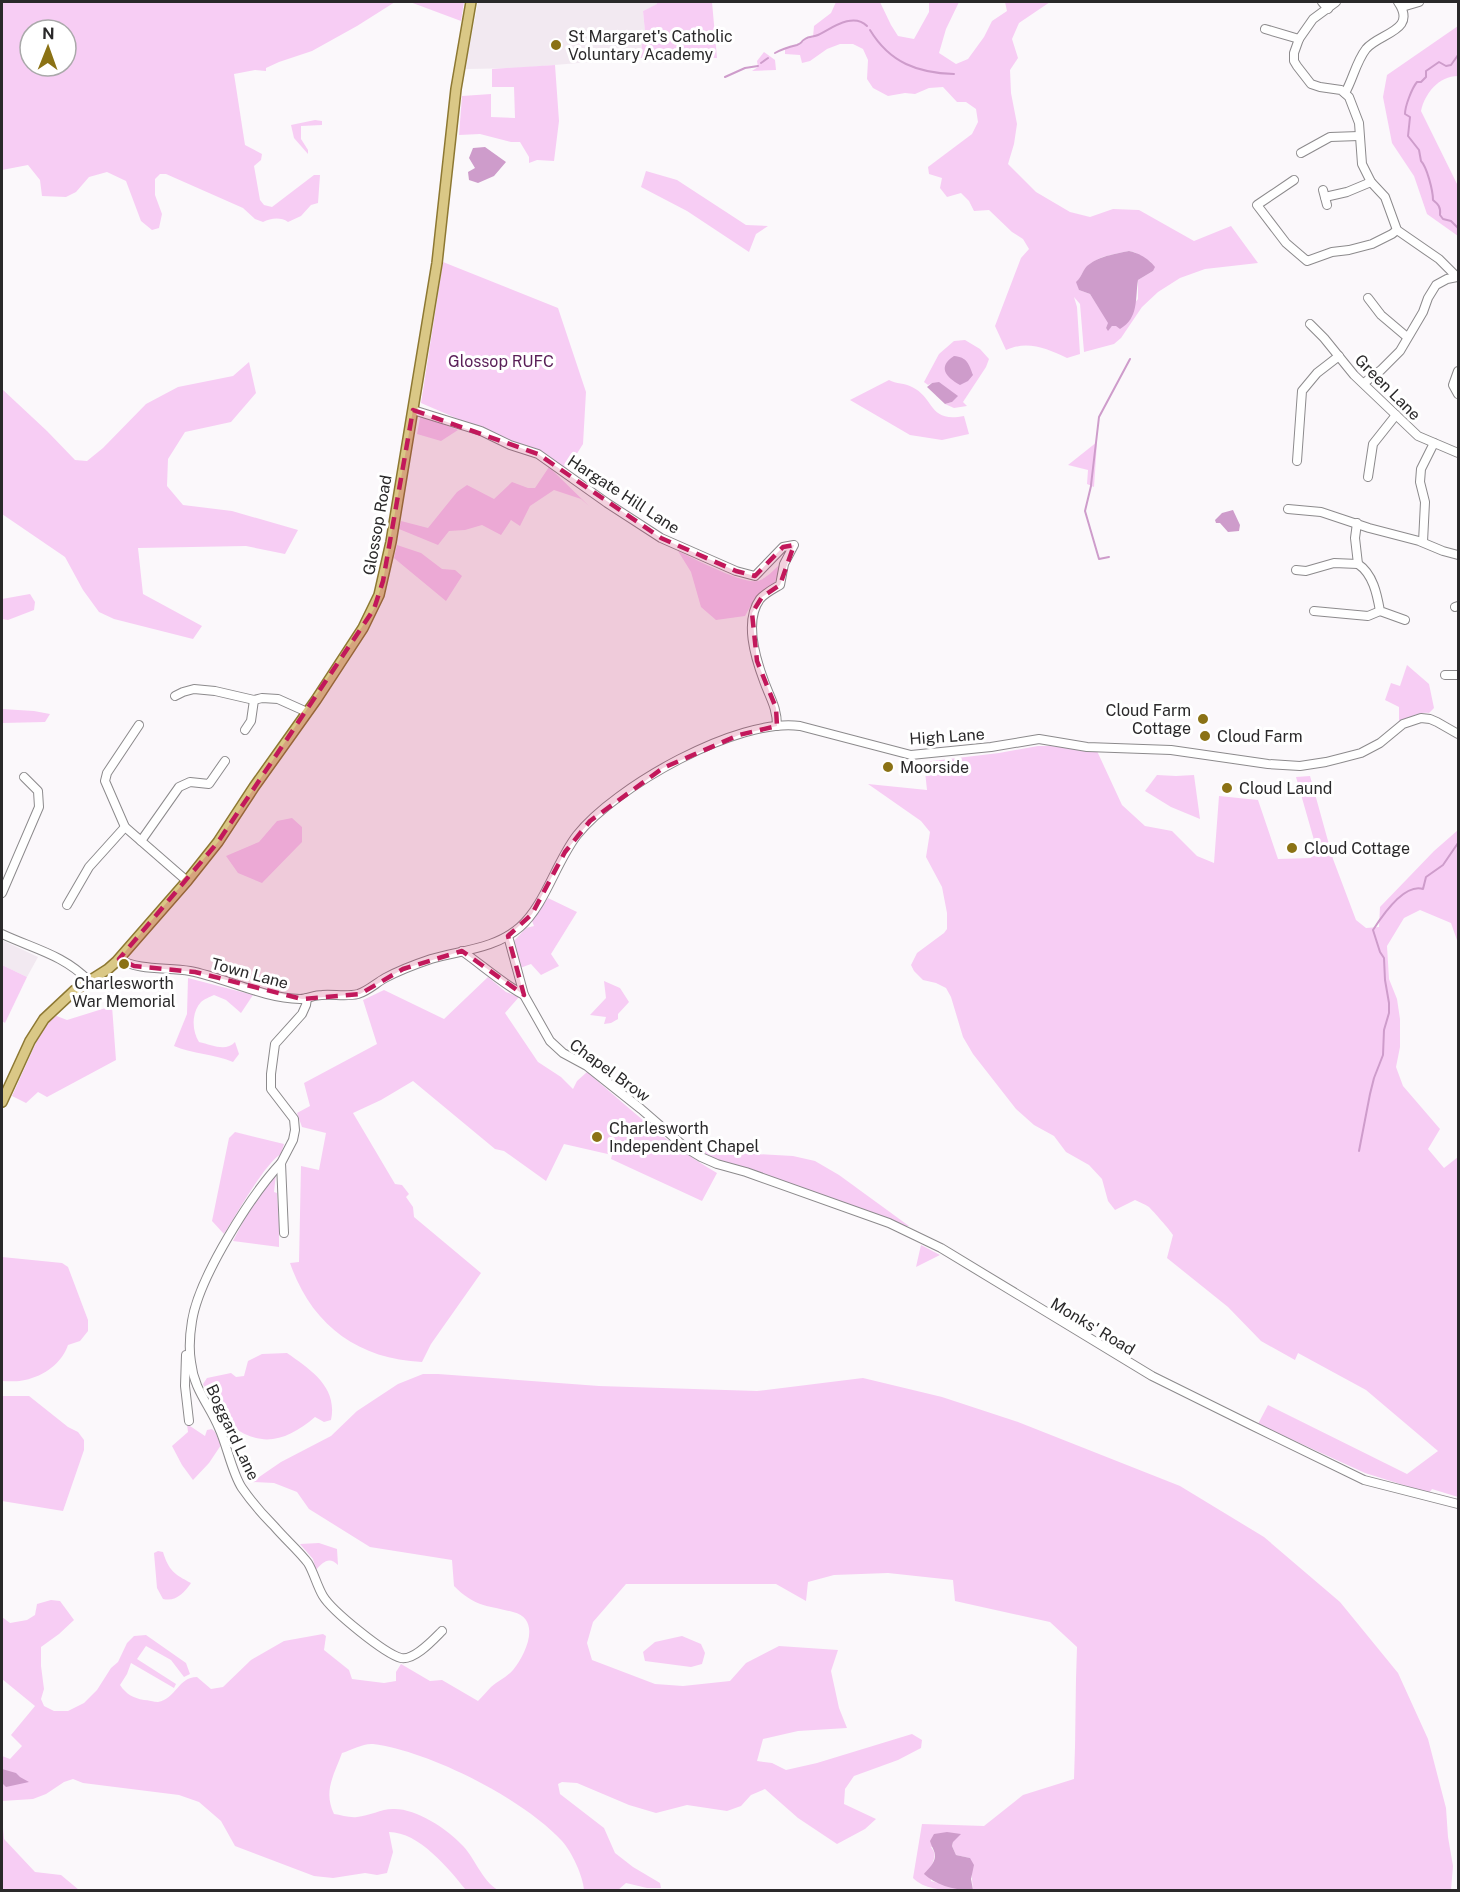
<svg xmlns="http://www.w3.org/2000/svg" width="1460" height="1892" viewBox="0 0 1460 1892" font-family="'Public Sans',sans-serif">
	<rect width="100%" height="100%" fill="#fbf8fb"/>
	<g fill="#f2e9f1">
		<polygon points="478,2 657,2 658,4 643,11 645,32 639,58 518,68 465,69"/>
		<polygon points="2,940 38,957 27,977 2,965"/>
	</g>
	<g fill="#f7cdf4" fill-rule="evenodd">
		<path d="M 2,2 L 395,2 L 357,26 L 312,51 L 279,62 L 266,68 L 266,71 L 255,70 L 234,74 L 245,145 L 262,154 L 261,160 L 254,166 L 260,200 L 264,205 L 272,207 L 314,175 L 320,175 L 318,203 L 311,205 L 301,216 L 288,222 C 281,217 271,218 263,222 L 255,219 L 243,208 L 166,174 L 160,174 L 155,179 L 155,195 L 162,214 L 159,228 L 152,230 L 141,221 L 126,181 L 107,172 L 89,177 L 76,192 L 66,197 L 42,196 L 40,180 L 28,165 L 2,170 ZM 30,30 L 66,30 L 66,66 L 30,66 Z"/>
		<polygon points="410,2 464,2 461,21"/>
		<polygon points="657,2 712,2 717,58 639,58 645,32 643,11 657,4"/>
		<path d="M 836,2 L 880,2 L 891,25 L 898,36 L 914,39 L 929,12 L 929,2 L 959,2 L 946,29 L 939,53 L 956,64 L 968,59 L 984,37 L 992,21 L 1007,11 L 1005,2 L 1050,2 L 1019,23 L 1012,39 L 1018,58 L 1010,70 L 1011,93 L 1017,124 L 1014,144 L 1008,164 L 1036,192 L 1070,212 L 1090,217 L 1113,209 L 1139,210 L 1194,241 L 1231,226 L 1258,263 L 1205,269 L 1180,278 L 1158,292 L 1142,307 L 1121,338 L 1114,344 L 1084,352 L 1080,304 L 1074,297 L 1077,307 L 1080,354 L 1067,358 C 1047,349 1028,340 1006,350 L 995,326 L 1021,258 L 1029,249 L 1023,239 L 1012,232 L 989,210 L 974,211 L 969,201 L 961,193 L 947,197 L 940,188 L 942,178 L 929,174 L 928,167 L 972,134 L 978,122 L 976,109 L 966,102 L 957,102 L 943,87 L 929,88 L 915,94 L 905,93 L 888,96 L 873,88 L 867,79 L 868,60 L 863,49 L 853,44 L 840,44 L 827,49 L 810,61 L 802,63 L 800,55 L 785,54 L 785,48 L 800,45 L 805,40 L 813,37 L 814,26 L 831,13 ZM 1129,251 L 1134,252 L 1151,262 L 1153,271 L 1138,280 L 1138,299 L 1115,326 L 1112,326 L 1108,330 L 1106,328 L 1109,323 L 1090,294 L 1079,290 L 1078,280 C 1082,276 1082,272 1086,268 C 1096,256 1115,254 1129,251 Z"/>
		<path d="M 1458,26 L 1458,76 C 1439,76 1425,93 1421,111 L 1458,186 L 1458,236 L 1427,214 L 1414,176 L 1392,143 L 1383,97 L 1387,75 Z"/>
		<polygon points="764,52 775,60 776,70 752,71 758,67 757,61"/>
		<polygon points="555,65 559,121 554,161 537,160 529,163 529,157 520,142 511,142 480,134 459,135 462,96 491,94 491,117 515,118 514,87 492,87 492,69"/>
		<polygon points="315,120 322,121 322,125 301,126 301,139 308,150 308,154 294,138 291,125"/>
		<polygon points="646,171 677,180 746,225 768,226 756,234 749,252 687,211 641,187"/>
		<polygon points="443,262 558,308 586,392 583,444 566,471 533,451 421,403"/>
		<polygon points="965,340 980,349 989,359 986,367 963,402 967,406 954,408 945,404 952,402 932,383 928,385 924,382 939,354 954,341"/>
		<polygon points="249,362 256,393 231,422 185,432 168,459 167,486 183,505 232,511 298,530 285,554 246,546 138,548 143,594 202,626 193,639 114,619 99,612 83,590 65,557 2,514 2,389 47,431 75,460 87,461 103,448 146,404 178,387 233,376"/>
		<path d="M 889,380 C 896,384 905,383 912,387 C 935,398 928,423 964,416 L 969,434 L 942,440 L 910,435 L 850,400 Z"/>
		<polygon points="422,416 458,430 441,441 417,434 420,418"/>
		<polygon points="1097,442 1094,487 1087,484 1088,470 1068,465"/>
		<polygon points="549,467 589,506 581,499 554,490 530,506 520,526 511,520 501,535 482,525 465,530 449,531 438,545 399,529 401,521 428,528 457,492 467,485 494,499 512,482 528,488 535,488"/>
		<polygon points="397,545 421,553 442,569 455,570 462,576 446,601 394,558"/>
		<path d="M 678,551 C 693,558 742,584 757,581 C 767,579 775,568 783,562 L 774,584 L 755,598 L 745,616 L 716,620 L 701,607 L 691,572 Z"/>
		<polygon points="30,594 35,602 34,610 8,620 2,619 2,599"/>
		<path d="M 1407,665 L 1429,684 L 1434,708 L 1429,713 C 1419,711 1408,718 1399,723 L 1399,707 L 1385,700 L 1391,683 L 1400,686 Z"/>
		<polygon points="2,709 34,711 50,714 45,722 2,723"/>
		<path d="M 1038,746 L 1050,746 L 1097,751 L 1122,805 L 1145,826 L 1172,831 L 1197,856 L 1214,863 L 1219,796 L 1258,800 L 1278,859 L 1311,858 L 1316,847 L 1296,777 L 1310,776 L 1333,859 L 1356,920 L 1366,928 L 1379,927 L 1380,907 L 1434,851 L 1458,830 L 1458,943 L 1451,923 L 1420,910 L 1404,918 L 1387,946 L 1389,979 L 1397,999 L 1400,1019 L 1400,1047 L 1396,1067 L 1403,1086 L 1440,1129 L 1428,1149 L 1444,1168 L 1458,1157 L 1458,1497 L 1432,1489 L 1429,1493 L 1365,1473 L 1258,1424 L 1268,1405 L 1407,1474 L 1438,1451 L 1366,1390 L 1298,1353 L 1295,1360 L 1261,1341 L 1228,1307 L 1167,1258 L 1173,1235 C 1170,1230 1153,1211 1149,1207 C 1145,1204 1139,1202 1135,1200 L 1115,1210 L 1108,1201 L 1102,1179 L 1089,1165 L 1066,1152 L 1054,1136 L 1034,1125 L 1016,1109 L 973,1054 L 963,1037 L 951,997 L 946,988 L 936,983 L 923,980 L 914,971 L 911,965 L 917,953 L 944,933 L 947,929 L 947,913 L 942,887 L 926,857 L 930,832 L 921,821 L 868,784 L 927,790 L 924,762 L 999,753 Z"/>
		<polygon points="1157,775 1176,776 1194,775 1200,819 1171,807 1145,791"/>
		<polygon points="292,818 302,827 302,842 262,883 238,873 226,856 259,842 277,821"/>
		<polygon points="548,898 577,912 551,954 559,966 541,975 531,964 520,968 514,941 526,928 534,926 532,921"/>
		<polygon points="2,965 27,977 5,1023 2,1021"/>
		<path d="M 488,977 L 506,992 L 519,997 L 505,1013 L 538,1062 L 561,1077 L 573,1089 L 577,1081 L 587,1072 C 628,1107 670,1146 717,1173 L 702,1201 L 611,1159 L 612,1155 L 564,1144 L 546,1181 L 504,1151 L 495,1149 L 413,1081 L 381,1100 L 353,1113 L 395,1184 L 402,1185 L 409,1194 L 406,1197 L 413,1207 L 414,1217 L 481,1273 L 431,1344 L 422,1362 C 357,1359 311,1324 290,1263 L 299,1262 L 301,1166 L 319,1170 L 326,1133 L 302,1127 L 297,1113 L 310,1106 L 304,1083 L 377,1044 L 363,1000 L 384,990 L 444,1019 Z"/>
		<path d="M 188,978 L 253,995 L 241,1013 L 226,1000 L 214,995 C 210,997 204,999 201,1002 C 191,1013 192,1031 199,1042 C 212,1045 226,1052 235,1042 L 239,1054 L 233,1062 C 214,1054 193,1054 174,1046 L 187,1014 Z"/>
		<polygon points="604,981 620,988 629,1002 618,1014 618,1019 611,1023 604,1024 606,1017 590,1015 606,998"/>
		<polygon points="112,1006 116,1060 47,1097 38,1092 26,1103 12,1096 43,1027 54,1015 67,1020"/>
		<path d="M 235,1132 L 284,1144 L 281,1154 C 264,1164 236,1216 224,1234 L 212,1221 L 229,1138 Z"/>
		<polygon points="700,1151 793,1156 815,1161 839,1175 909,1226 902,1226 718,1160"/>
		<path d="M 276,1174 L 274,1192 L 277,1193 L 279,1221 L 279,1247 L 233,1241 C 245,1218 258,1192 276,1174 Z"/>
		<polygon points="921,1245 940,1255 916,1267"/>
		<path d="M 2,1257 L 62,1263 L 68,1267 L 88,1320 L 88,1331 L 80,1341 L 68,1345 C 62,1363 44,1376 25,1380 C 18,1382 9,1381 2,1381 Z"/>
		<path d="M 287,1353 C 311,1370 338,1387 331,1420 L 324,1422 L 315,1417 C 288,1440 262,1449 232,1426 C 226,1421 220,1416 216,1409 C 211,1402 207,1393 203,1384 L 207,1378 L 231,1373 L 236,1377 L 244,1376 L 248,1361 L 262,1354 Z"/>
		<path d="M 423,1374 L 438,1374 L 599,1386 L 757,1391 L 863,1378 L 942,1397 L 1018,1422 L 1180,1486 L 1264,1537 L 1340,1602 L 1398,1673 L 1428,1739 L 1446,1808 L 1448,1837 L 1453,1866 L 1451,1890 L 973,1890 L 970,1858 L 956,1855 L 952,1846 L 953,1842 L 931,1847 C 937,1855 934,1857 932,1866 C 930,1870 931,1876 931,1881 L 964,1890 C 947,1890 926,1891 913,1878 L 922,1824 L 984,1826 L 1023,1795 L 1074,1779 C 1076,1735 1075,1691 1077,1647 L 1050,1622 L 955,1601 L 953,1580 L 888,1573 L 834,1575 L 808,1582 L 806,1601 L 776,1584 L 626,1584 L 593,1622 L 587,1643 L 592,1660 L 655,1684 L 683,1686 L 730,1681 L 746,1663 L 779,1646 L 838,1650 L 831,1671 L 839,1708 L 847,1728 L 798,1731 L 763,1739 L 757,1761 L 772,1763 L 786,1770 L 817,1763 L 912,1734 L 922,1740 L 921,1748 L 898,1760 L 854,1776 L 845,1789 L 844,1804 L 876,1819 L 865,1829 L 837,1844 L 798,1818 L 765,1789 L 751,1795 L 741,1806 L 727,1811 L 687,1805 L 656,1813 L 629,1805 L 577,1783 L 562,1782 L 558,1784 L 560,1794 L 604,1828 L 615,1853 L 633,1867 L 660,1883 L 661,1888 L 647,1888 L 626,1883 L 618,1890 L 584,1890 C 583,1876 572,1852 562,1841 C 524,1799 429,1751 373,1744 C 364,1743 351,1750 342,1753 C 334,1775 323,1791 334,1814 C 341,1815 350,1818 357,1817 C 369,1816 381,1809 393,1809 C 415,1808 446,1828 461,1844 C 475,1857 481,1880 498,1890 L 466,1890 C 449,1869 419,1832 389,1832 L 393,1852 L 387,1873 L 377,1875 L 365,1873 L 333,1878 L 314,1876 L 235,1846 L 221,1821 L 199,1802 L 179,1795 L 83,1783 L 73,1779 L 64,1782 L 46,1794 L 33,1799 L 2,1801 L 2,1756 L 10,1759 L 22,1746 L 11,1735 L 35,1706 L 2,1679 L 2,1617 L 10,1623 L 27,1620 L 35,1615 L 37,1604 L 51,1600 L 60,1601 L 74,1620 L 59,1634 L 41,1647 L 41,1666 L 44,1689 L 41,1699 L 44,1706 L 54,1711 L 68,1711 L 84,1703 L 97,1690 L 111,1668 L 118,1662 L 127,1643 L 134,1636 L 146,1635 L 186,1663 L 190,1674 L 184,1677 L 171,1660 L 146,1646 L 137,1659 L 176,1684 L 174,1688 L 131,1663 L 127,1674 L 120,1685 C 126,1694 133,1698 144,1700 C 148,1700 154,1702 158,1702 C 176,1699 178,1677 197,1677 L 211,1689 L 223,1687 L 251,1660 L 284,1641 L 323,1634 L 326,1636 L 324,1650 L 349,1670 L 352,1679 L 384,1683 L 396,1681 L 396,1672 L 401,1664 L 430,1681 L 442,1680 L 478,1701 C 483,1696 487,1691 491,1687 C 498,1681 507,1677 513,1670 C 526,1654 542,1619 513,1612 C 486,1605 475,1607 454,1586 L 452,1560 L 370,1547 L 309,1509 L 297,1492 L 274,1483 L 252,1482 L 281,1462 L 331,1436 L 357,1411 L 398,1384 Z"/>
		<polygon points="2,1396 29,1396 68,1427 78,1432 84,1440 84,1450 63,1511 2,1501"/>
		<polygon points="187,1424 205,1436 207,1430 212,1429 215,1432 221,1445 209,1463 193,1480 182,1465 172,1446 188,1432"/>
		<path d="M 319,1543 L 337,1549 L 338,1565 C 329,1556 323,1562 316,1570 L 313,1559 L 300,1544 Z"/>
		<path d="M 158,1551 L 163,1552 C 169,1571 174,1574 191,1583 C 184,1593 176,1602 163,1599 L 157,1588 L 154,1553 Z"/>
		<polygon points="682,1636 701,1644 705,1653 702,1664 691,1667 645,1661 643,1652 655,1642"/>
		<polygon points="2,1817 4,1839 35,1872 61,1875 79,1890 2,1890"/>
	</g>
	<g fill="#ce9ccb">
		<polygon points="485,147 506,162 494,176 478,183 469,180 468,172 475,168 469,158 473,148"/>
		<path d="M 1129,251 C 1139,253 1149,259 1155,267 L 1153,271 L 1138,280 C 1135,299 1139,318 1120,329 L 1116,326 L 1112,326 L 1108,331 L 1106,328 L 1108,323 L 1090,294 L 1079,290 L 1076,282 C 1082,277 1082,271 1087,266 C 1099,256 1115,254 1129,251 Z"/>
		<path d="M 954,356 C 967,357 969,364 973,375 L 968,381 L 960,385 C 946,377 937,367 954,356 Z"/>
		<polygon points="939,382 958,396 952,402 945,404 927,387 932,383"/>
		<polygon points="1233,510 1240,525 1239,531 1228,532 1220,523 1216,523 1215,520 1222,513"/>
		<polygon points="2,1769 16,1773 20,1777 29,1782 6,1787 2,1783"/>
		<path d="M 947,1832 L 961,1834 L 953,1842 L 952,1846 L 956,1855 L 970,1858 L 974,1865 L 971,1879 L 973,1890 C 957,1891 935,1885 924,1874 C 929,1868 938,1861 934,1851 C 933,1848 931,1845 930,1841 L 934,1834 Z"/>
	</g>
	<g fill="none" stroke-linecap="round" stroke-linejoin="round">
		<g stroke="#ce9ccb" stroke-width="2">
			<path d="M 870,30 C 890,63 918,73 954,74"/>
			<path d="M 775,53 C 782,49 789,47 797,45 C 804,42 799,43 805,39 C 809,36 814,37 818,35 C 832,28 853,12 867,26"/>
			<path d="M 1458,55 L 1451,65 L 1446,66 L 1439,62 L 1426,71 L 1426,77 L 1421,82 L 1417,82 C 1412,88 1405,106 1405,114 L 1410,117 L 1408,136 L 1419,150 L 1421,161 C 1427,167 1433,191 1433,200 C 1438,204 1441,207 1440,215 L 1443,219 L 1451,221 L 1458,228"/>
			<polyline points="761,63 768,58"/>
			<polyline points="725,77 745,68 758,66"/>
			<polyline points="1091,485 1099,417 1130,359"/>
			<polyline points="1091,486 1085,511 1099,559 1109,557"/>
			<path d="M 1359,1151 L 1370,1094 L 1374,1078 L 1383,1055 L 1384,1030 L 1389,1013 L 1389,1003 L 1385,980 L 1384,958 L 1380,952 L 1373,930 C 1382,916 1404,883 1423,889 L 1426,877 L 1443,865 L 1458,843"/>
		</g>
		<g stroke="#8c8a8c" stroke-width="10">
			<g id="minor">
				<polyline points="1322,2 1328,9"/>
				<polyline points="1336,2 1313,19 1299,39 1294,53 1294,61 1297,66 1311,84 1320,87 1341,90 1349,97 1359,123 1362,164 1371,182 1385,197 1397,230 1439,259 1456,276"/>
				<polyline points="1402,7 1419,2"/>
				<polyline points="1265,29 1299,39"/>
				<path d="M 1345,93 C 1353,79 1356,62 1366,49 C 1379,33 1418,31 1398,2"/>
				<polyline points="1301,153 1330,137 1359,136"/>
				<polyline points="1294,180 1257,205 1286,243 1307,261 1332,252 1349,250 1372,244 1392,234 1397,230"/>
				<polyline points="1323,190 1327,205"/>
				<polyline points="1325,197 1347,192 1371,182"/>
				<polyline points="1368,298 1381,315 1407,337"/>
				<polyline points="1310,324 1324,338 1354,375 1418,436 1458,453"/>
				<polyline points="1458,371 1453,385 1458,394"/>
				<polyline points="1364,383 1381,370 1400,351 1423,312 1428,298 1436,285 1447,279 1457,277"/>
				<path d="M 413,410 L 481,431 L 510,445 L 538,454 L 607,503 L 661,538 L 736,571 L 755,576 L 783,547 L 794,545 L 784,564 L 780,585 C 773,589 765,593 760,599 C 744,621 755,657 764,681 C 770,698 777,707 777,726"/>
				<polyline points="1297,461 1302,391 1317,373 1339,356"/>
				<polyline points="1368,477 1373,444 1396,415"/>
				<polyline points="1288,509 1321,512 1369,528 1419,541 1443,551 1458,555"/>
				<path d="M 1357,523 L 1355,538 L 1358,564 C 1373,574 1377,594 1380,611 L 1405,620"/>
				<polyline points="1423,542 1425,502 1420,482 1421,469 1434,443"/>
				<polyline points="1296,570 1306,571 1334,563 1358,564"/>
				<polyline points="1455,607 1458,606"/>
				<polyline points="1314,611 1368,616 1380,611"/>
				<polyline points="1445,675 1458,675"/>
				<polyline points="175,696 183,692 194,689 215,691 254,700 262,698 278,699 307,712"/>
				<polyline points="139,725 107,773 105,781 125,827 187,881"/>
				<polyline points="245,730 251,721 254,700"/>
				<polyline points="141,841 179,787 190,782 209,784 225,761"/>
				<polyline points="2,893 39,807 38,791 24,777"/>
				<polyline points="67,905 89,867 125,827"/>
				<path d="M 2,934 C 34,949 64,955 89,981"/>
				<polyline points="508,936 524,995 550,1041 563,1053 587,1066 641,1109 686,1148 701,1157 717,1164 746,1172 889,1223 941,1248 1152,1376 1251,1425 1364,1480 1458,1504"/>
				<path d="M 462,951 C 482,965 503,984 524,995"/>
				<path d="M 119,959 C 139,971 167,967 190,971 C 226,978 262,998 300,999 C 307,999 314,995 322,995 C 334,994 346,997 358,994 C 368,991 376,983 385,978 C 400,970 416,964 431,959 C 462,950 495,949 520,927 C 545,905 556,862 577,835 C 615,787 738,717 800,726 L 911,755 L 991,747 L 1039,739 L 1087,747 L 1171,750 L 1268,764 L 1300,766 L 1326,762 L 1361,753 L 1380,743 L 1403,724 L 1421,718 L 1430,719 L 1437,722 L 1458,734"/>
				<path d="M 281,1163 C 251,1195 199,1277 192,1321 C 190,1333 189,1350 191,1362 C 194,1390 209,1404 219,1428 C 227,1445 232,1473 242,1488 C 251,1501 263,1515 274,1526 C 285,1539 298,1550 308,1563 C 314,1573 317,1586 323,1596 C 332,1611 385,1654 401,1658 C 414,1661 433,1640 442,1631"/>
				<polyline points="284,1233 281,1163 293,1140 295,1130 294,1119 271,1089 271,1074 275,1044 302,1014 306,1005 307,998"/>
				<polyline points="186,1355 185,1386 189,1421"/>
			</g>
		</g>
		<g stroke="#8d7832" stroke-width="12">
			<polyline id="major" points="2,1102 30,1041 44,1019 75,990 108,969 117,961 187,881 218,842 254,787 316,700 363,628 379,595 391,542 437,263 456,89 471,2"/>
		</g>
		<use href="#minor" stroke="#fff" stroke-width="8"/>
		<use href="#major" stroke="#dac886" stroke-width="9"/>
	</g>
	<path fill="#c2185b" fill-opacity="0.2" stroke="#c2185b" stroke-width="4.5" stroke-dasharray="12 8" stroke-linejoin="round" d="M 413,410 L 538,454 L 661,538 L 736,571 L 755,576 L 783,547 L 794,545 L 780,585 L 762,597 L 752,613 L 757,661 L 776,708 L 777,726 L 739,735 L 663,768 L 590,821 L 565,852 L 532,914 L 508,936 L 524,995 L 462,951 L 403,969 L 360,994 L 302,999 L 195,972 L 134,966 L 119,959 L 218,842 L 374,609 L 383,581 Z"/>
	<g fill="#8b7215" stroke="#fff" stroke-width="2">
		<circle cx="556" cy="45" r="6"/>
		<circle cx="1203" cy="719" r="6"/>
		<circle cx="1205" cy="736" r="6"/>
		<circle cx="888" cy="767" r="6"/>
		<circle cx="1227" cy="788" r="6"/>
		<circle cx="1292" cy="848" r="6"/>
		<circle cx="124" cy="964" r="6"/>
		<circle cx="597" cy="1137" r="6"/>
	</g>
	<g text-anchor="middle" stroke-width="6" stroke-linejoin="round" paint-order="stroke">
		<g font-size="16" fill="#2a292a" stroke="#fff" text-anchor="start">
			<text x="568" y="42">St Margaret's Catholic<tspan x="568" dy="18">Voluntary Academy</tspan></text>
			<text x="1191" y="716" text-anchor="end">Cloud Farm<tspan x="1191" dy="18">Cottage</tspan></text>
			<text x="1217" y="742">Cloud Farm</text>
			<text x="900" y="773">Moorside</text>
			<text x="1239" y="794">Cloud Laund</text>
			<text x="1304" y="854">Cloud Cottage</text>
			<text x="124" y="989" text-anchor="middle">Charlesworth<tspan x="124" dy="18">War Memorial</tspan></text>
			<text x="609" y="1134">Charlesworth<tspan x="609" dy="18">Independent Chapel</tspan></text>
		</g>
		<g font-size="16" fill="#591e57" stroke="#fff">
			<text x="501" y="367">Glossop RUFC</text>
		</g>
		<g font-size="16" fill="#2a292a" stroke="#fff">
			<text transform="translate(1388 387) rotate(45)" y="6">Green Lane</text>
			<text transform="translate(624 494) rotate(33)" y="6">Hargate Hill Lane</text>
			<text transform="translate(377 525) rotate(-80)" y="6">Glossop Road</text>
			<text transform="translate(947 736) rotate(-4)" y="6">High Lane</text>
			<text transform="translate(250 973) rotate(15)" y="6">Town Lane</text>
			<text transform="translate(610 1070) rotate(36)" y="6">Chapel Brow</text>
			<text transform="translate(1093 1326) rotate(31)" y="6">Monks' Road</text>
			<text transform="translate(233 1432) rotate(65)" y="6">Boggard Lane</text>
		</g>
	</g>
	<rect width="1460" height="1892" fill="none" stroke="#2a292a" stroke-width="6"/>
	<g transform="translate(48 48) rotate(1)"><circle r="28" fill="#ffffff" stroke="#aaa9aa" stroke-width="1.5"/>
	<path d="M0-4.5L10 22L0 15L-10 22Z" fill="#8b7215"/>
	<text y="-9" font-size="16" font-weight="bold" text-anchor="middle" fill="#2a292a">N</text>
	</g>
</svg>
